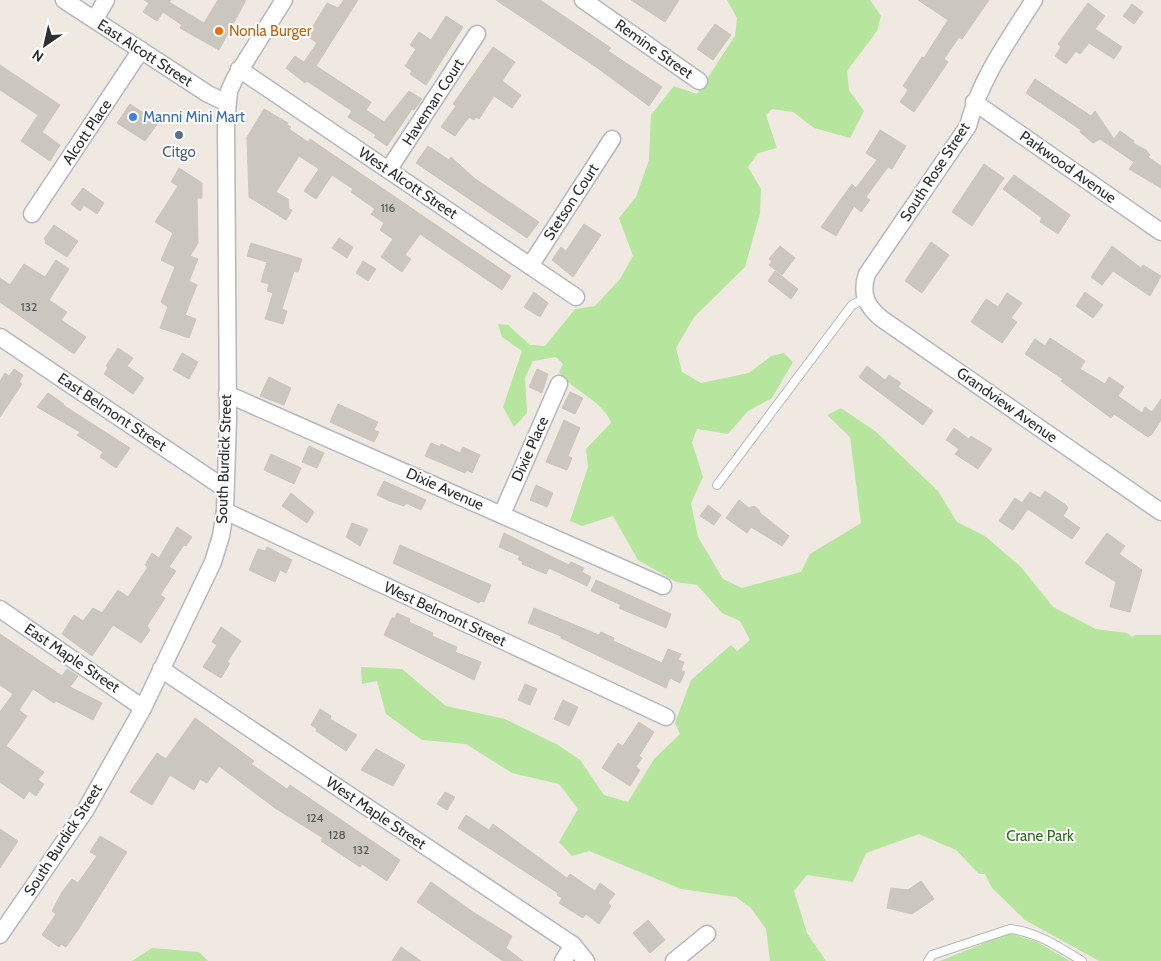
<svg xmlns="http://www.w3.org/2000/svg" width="1161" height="961" viewBox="0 0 1161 961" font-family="Cabin,sans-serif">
	<rect width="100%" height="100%" fill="#efe9e1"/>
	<g fill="#b6e59e">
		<path d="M 727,0 L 870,0 L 881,16 L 877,31 L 847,71 L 849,90 L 864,111 L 850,138 L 814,128 L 793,112 L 772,109 L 766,115 L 777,148 L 758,153 L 748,167 L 761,189 L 760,213 L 745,267 L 694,317 L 676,348 L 682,372 L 701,383 L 749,373 L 771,356 L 784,353 L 793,362 L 772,398 L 748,411 L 728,434 L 697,429 L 692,442 L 703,477 L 691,503 L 698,537 L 723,579 L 742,588 L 801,572 L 810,554 L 861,523 L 850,437 L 827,415 L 841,408 L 875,431 L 938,491 L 957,522 L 985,536 L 1021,567 L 1053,607 L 1096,629 L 1127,633 L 1132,637 L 1135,635 L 1161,635 L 1161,961 L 1099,961 L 1025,920 L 992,888 L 985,874 L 979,874 L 956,850 L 919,834 L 866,853 L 853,882 L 807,875 L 794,891 L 807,933 L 826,961 L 770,961 L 766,929 L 751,908 L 736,897 L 681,889 L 589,851 L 572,856 L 559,842 L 578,809 L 559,784 L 512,773 L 466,744 L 422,740 L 386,714 L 377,681 L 362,684 L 361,667 L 402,669 L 446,706 L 505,719 L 558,745 L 580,760 L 604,795 L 628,802 L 654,759 L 680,734 L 675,723 L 691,680 L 731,645 L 737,651 L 750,640 L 740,621 L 722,613 L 697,585 L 676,582 L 638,560 L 613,516 L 582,526 L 570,521 L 588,467 L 586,449 L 611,423 C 603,400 573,392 559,372 L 563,364 L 556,357 L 533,361 L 525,378 L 527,413 L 514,427 L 503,407 L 522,351 L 502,337 L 498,324 L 508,325 L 530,345 L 545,346 L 575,309 L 595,306 L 620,279 L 633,256 L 619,218 L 636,197 L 649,160 L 651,115 L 674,86 L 697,94 L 735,36 L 737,18 Z"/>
		<polygon points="1009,933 1035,941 1070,961 940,961"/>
		<polygon points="152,948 199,952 208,961 132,961"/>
	</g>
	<g fill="#cbc7bf" stroke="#cbc5ba">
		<polygon points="144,0 171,0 169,2 204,23 218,0 246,0 219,50 180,28 182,25 163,12 157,21 143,12 149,3"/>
		<polygon points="344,0 358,0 316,66 371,102 366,110 384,122 409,91 422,99 414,110 412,109 387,146 374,137 376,135 348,117 352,111 307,81 305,83 286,68 295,56 304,62 317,43 307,36 327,3 338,8"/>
		<polygon points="496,0 540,0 611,48 608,51 662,87 649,106 599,69"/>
		<polygon points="631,0 679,0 665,22"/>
		<polygon points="918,0 989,0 962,39 959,37 944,59 948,62 914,112 900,102 908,90 903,86 922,57 924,58 948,20"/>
		<polygon points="1088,3 1105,16 1095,29 1122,47 1114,59 1089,43 1080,54 1076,51 1066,64 1055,56 1061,47 1058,44"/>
		<polygon points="1132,4 1143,12 1134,24 1123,16"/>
		<polygon points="446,16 463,27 426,85 410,74 412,71 405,66 416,49 410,45 419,32 431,40"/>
		<polygon points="715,24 731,35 713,60 697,49"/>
		<polygon points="493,47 515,62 502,81 521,95 512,108 494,96 479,119 476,117 474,120 469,117 455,136 441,127 456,106 453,104"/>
		<polygon points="0,65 60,105 42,132 60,145 50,161 21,141 38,115 0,90"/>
		<polygon points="1035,79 1091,116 1095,111 1114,139 1120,131 1134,141 1133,143 1146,150 1150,155 1148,157 1161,166 1161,188 1129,169 1134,162 1100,139 1093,143 1080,132 1081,130 1026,93"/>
		<polygon points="130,104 158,123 145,141 117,123"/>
		<polygon points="264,109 288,123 287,125 291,127 289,129 308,142 310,139 511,276 502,290 420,234 405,255 411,259 402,272 381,257 393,239 380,230 384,223 371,214 375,209 351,192 353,189 332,175 316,199 304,191 319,169 299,156 276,192 288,199 289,209 292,210 286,220 249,197 247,137"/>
		<polygon points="880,130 906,146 892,169 888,167 866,197 870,200 861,212 854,206 836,236 821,227 852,184 856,188 877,160 866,153"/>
		<polygon points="428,146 449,160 451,157 474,178 539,222 527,238 416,163"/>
		<polygon points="984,164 1004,178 972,226 952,212"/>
		<polygon points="179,168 202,183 202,198 197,198 198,243 190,256 198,259 189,281 197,285 185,315 196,319 189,338 160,328 168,307 161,302 175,267 161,260 173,233 155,222 178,186 171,182"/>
		<polygon points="1014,175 1070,215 1058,234 1040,222 1042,218 1003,189"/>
		<polygon points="83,188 104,203 97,214 84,205 80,211 71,204"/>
		<polygon points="584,224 601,235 573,277 552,260 561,247 566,251"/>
		<polygon points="54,225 78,241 67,257 45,243 46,241 44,239"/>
		<polygon points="339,238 353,247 347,258 332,248"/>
		<polygon points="931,242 949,255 922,293 905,281"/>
		<polygon points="251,243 302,259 298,272 294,271 282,309 287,311 283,324 265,319 273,293 267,291 269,284 261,282 267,262 247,256"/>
		<polygon points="780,246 795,258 782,275 769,265 772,261 769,259"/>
		<polygon points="1112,246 1141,268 1143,265 1161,276 1150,296 1113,271 1102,285 1091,277"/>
		<polygon points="56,260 69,269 49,300 67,312 61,320 86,337 74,354 0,302 0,278 10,285 24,264 45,277"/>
		<polygon points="363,261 376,269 368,281 356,273"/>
		<polygon points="775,271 798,289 791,299 768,281"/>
		<polygon points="534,292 548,303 540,317 524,307"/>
		<polygon points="1085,292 1103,305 1093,318 1076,306"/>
		<polygon points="1007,293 1022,303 1011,318 1017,322 1002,343 971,322 986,299 998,307"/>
		<polygon points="1050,338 1085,361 1080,369 1105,384 1109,377 1124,387 1118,396 1142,413 1145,407 1152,412 1161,399 1161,420 1152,434 1148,437 1114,414 1111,418 1061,381 1063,379 1025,354 1035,339 1045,346"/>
		<polygon points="118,348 133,358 127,366 144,378 133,394 104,374 108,368 106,366"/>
		<polygon points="182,353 198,362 189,379 173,370"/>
		<polygon points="867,366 885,380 889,375 901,383 898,387 933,411 923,425 859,377"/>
		<polygon points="14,369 23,375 19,382 22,384 0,417 0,381 5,373 9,376"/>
		<polygon points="537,369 548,374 542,393 529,387"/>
		<polygon points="269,377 291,388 284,405 260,396"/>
		<polygon points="570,392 583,398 575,414 562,408"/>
		<polygon points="48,393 64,404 63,405 130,448 116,468 100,457 103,452 77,435 80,432 37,407"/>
		<polygon points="338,404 378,422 374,430 379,432 374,442 330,422"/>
		<polygon points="564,420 580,428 568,456 572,458 567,470 546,462"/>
		<polygon points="954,428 969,439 971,436 992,449 978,469 955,454 959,449 946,440"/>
		<polygon points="431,443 440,447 441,444 460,453 463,447 480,455 472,473 467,470 465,473 425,456"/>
		<polygon points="309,446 324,453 317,468 302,462"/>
		<polygon points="271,454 301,468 294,484 264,470"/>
		<polygon points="384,481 426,500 421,510 406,503 404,506 389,501 377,495"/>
		<polygon points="536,485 553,493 547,507 530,500"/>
		<polygon points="1045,491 1066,505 1068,508 1063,516 1080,528 1072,539 1028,509 1013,530 999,521 1015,498 1022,503 1030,492 1040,498"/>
		<polygon points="291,493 314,512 307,523 282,506"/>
		<polygon points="739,500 749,508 754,506 759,510 760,513 789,536 782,546 751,527 747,533 726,518"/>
		<polygon points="708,505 721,515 714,525 700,516"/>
		<polygon points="352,523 368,529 360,546 346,537"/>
		<polygon points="177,527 192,537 186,546 184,545 169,567 176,571 160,595 165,598 147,626 150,630 141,643 113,625 92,656 62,634 74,615 83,621 93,608 102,613 118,590 128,597 148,567 145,565 152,553 159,558"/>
		<polygon points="504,533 569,565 571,562 584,568 582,572 591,577 587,586 549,568 546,574 522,564 523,562 518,559 520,556 499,547"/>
		<polygon points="1107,533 1125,546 1119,554 1142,570 1130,612 1110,607 1116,582 1085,563"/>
		<polygon points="400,545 491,585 484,602 480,601 479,603 393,563"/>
		<polygon points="267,547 292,560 286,573 280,570 275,582 249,570 258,549 265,551"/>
		<polygon points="596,580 671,614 666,628 619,608 621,605 591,591"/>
		<polygon points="534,608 599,635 601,632 614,638 613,641 662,663 668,649 681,654 678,660 684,662 681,670 685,672 680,683 670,678 666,688 561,638 561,636 528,623"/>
		<polygon points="397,613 410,619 409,622 433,633 432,636 457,647 455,652 481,662 474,680 384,635 392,618 395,618"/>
		<polygon points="221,627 241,641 227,662 230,663 221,678 203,667 217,645 212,642"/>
		<polygon points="0,634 62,676 67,669 78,676 70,687 102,703 93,720 56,701 54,703 33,689 19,710 27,716 6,746 44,772 38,780 44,784 36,796 29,791 24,799 0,782 0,712 13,694 0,685"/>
		<polygon points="525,684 537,689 530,705 518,700"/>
		<polygon points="563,700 578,707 569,726 554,719"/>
		<polygon points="320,709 331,716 330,719 357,735 346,751 316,731 317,729 311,725"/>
		<polygon points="195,718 254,761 251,764 287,789 290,785 400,860 387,881 362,864 360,867 321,841 323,838 275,808 219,766 207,783 200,779 194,790 170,775 152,805 130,792 157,753 166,759"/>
		<polygon points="639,722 654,732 639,756 642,758 636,767 640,770 630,786 602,768 618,743 623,746"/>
		<polygon points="376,749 405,765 393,786 361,770"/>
		<polygon points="445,792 455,797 447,810 437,804"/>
		<polygon points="466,815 489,830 493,824 567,878 570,874 595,891 600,883 615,894 608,903 611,906 599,924 586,914 583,918 559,903 562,898 557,895 558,893 458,828"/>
		<polygon points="0,829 18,841 0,868"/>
		<polygon points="100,836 127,852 78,930 66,947 61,944 59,947 42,935 56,914 52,911 62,892 72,879 78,883 97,856 90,852"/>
		<polygon points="921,881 934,899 912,914 887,908 891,888 908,890"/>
		<polygon points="431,882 473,912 512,936 506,948 523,961 503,961 417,902"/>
		<polygon points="648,920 665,940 650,953 633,933"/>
		<polygon points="401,947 421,961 392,961"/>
	</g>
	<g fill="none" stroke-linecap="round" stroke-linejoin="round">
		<g stroke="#b4b7c1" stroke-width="10">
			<g id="service">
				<polyline points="717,485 852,305 865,299"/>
				<path d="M 928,961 L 932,955 L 1010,929 C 1037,932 1059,947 1082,961"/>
			</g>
		</g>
		<g stroke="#b4b7c1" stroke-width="19">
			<g id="minor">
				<polyline points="64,0 208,94 227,103"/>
				<polyline points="583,0 699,81"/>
				<path d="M 1034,0 C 1008,41 980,79 968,126 L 867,274 C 860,294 867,307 882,319 L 1161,512"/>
				<polyline points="95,19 106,0"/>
				<polyline points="239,69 576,297"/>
				<polyline points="974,102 1161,232"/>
				<polyline points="389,169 477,34"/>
				<polyline points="32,214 141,50"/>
				<polyline points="530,266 612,139"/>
				<polyline points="0,337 224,488"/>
				<polyline points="227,394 663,586"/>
				<polyline points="225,511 666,717"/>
				<polyline points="502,514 559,384"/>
				<polyline points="0,609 143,708"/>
				<polyline points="161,669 573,945 586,961"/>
				<polyline points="0,935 85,811 143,708 213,562 221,536 225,511 228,419 226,122 229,91 235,78 284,0"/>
				<polyline points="563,961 573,945"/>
				<polyline points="674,961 707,934"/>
			</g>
		</g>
		<use href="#service" stroke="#fff" stroke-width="8"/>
		<use href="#minor" stroke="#fff" stroke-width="16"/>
	</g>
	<circle fill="#e8710a" stroke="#fff" stroke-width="2" cx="219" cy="31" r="5"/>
	<circle fill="#3f7fe0" stroke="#fff" stroke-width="2" cx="133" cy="117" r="5"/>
	<circle fill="#5c6f8a" stroke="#fff" stroke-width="2" cx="179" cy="135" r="5"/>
	<g text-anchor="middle" stroke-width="4" stroke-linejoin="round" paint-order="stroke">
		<g font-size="12" fill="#555452">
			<text x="388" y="212">116</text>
			<text x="29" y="311">132</text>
			<text x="315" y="822">124</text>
			<text x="337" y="839">128</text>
			<text x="361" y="854">132</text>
		</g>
		<g font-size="15" fill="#c56008" stroke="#fff" text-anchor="start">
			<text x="229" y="36">Nonla Burger</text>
		</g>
		<g font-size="15" fill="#2e2e2e" stroke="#fff">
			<text transform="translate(654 49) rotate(35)" y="5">Remine Street</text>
			<text transform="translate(145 53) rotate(33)" y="5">East Alcott Street</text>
			<text transform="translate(433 102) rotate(-57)" y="5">Haveman Court</text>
			<text transform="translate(87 132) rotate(-56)" y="5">Alcott Place</text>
			<text transform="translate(1068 167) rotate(35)" y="5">Parkwood Avenue</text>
			<text transform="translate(935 172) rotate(-57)" y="5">South Rose Street</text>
			<text transform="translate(408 183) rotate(34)" y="5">West Alcott Street</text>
			<text transform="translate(571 202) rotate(-57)" y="5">Stetson Court</text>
			<text transform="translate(1007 405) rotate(35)" y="5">Grandview Avenue</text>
			<text transform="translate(112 412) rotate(34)" y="5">East Belmont Street</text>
			<text transform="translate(530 449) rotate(-66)" y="5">Dixie Place</text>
			<text transform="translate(224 459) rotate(-88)" y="5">South Burdick Street</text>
			<text transform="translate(445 489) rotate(24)" y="5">Dixie Avenue</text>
			<text transform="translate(445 614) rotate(25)" y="5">West Belmont Street</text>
			<text transform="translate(72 658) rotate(34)" y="5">East Maple Street</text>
			<text transform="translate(376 813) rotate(34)" y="5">West Maple Street</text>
			<text transform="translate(63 840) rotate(-57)" y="5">South Burdick Street</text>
		</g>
		<g font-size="15" fill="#366cbe" stroke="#fff" text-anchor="start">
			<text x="143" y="122">Manni Mini Mart</text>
		</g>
		<g font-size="15" fill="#4e5e75" stroke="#fff">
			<text x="179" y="157">Citgo</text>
		</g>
		<g font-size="15" fill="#2c6e1b" stroke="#fff">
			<text x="1040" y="841">Crane Park</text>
		</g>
	</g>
	<g transform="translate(45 45) rotate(214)" stroke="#ffffff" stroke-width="4" paint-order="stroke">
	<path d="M0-4L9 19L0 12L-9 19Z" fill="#2e2e2e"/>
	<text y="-8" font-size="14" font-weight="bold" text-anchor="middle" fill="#2e2e2e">N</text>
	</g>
</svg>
